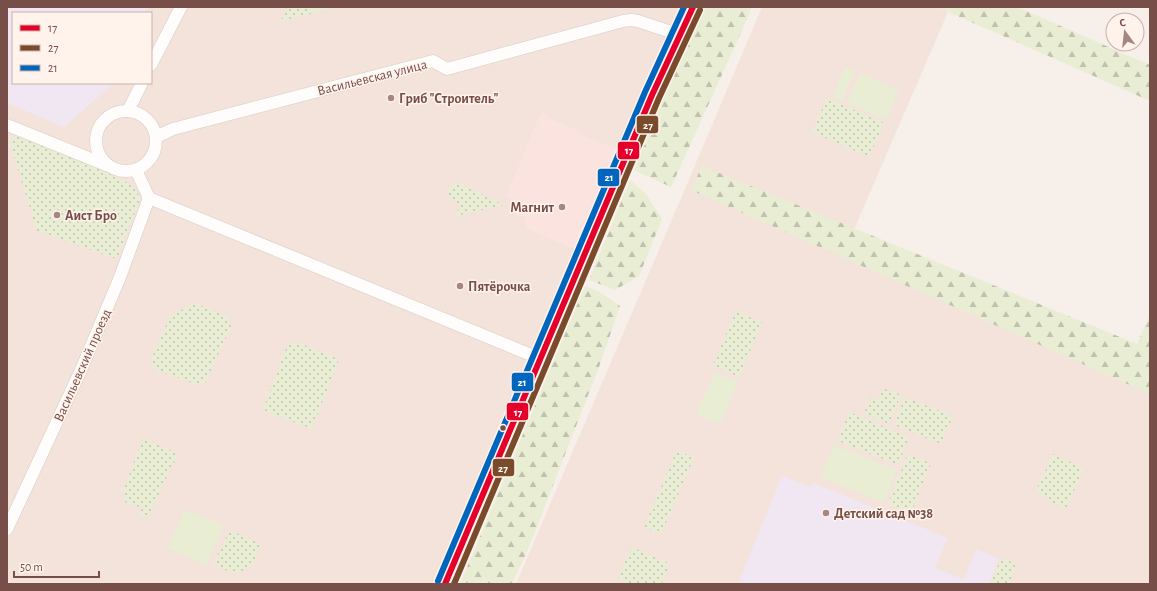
<svg xmlns="http://www.w3.org/2000/svg" width="1157" height="591" viewBox="0 0 1157 591" font-family="'Alegreya Sans',sans-serif">
	<defs>
		<pattern id="grass-dots" width="8" height="8" patternUnits="userSpaceOnUse"><rect width="8" height="8" fill="#e8edd4"/><path d="M2 2h.1M6 6h.1" fill="none" stroke="#c1c2ae" stroke-width="1.8" stroke-linecap="round"/></pattern>
		<pattern id="forest-firs" width="22" height="20" patternUnits="userSpaceOnUse"><rect width="22" height="20" fill="#e8edd4"/><path d="M5 1l3.5 6h-7zM16 11l3.5 6h-7z" fill="#c1c2ae"/></pattern>
	</defs>
	<rect width="100%" height="100%" fill="#f7efea"/>
	<g fill="#f3e3da" fill-rule="evenodd">
		<path d="M 7,7 L 688,7 L 438,584 L 12,584 L 7,582 ZM 13,13 L 151,13 L 151,83 L 13,83 Z"/>
		<polygon points="762,7 937,7 948,12 843,255 1150,384 1150,584 516,584 685,189"/>
	</g>
	<polygon fill="#fbe4e0" points="543,111 551,119 577,130 577,133 624,153 581,252 526,228 525,217 516,216 515,201 506,196 532,134 531,134"/>
	<g fill="#f0e7f3">
		<polygon points="7,7 147,7 145,13 13,13 13,83 114,83 64,127 7,103"/>
		<polygon points="782,476 811,487 813,483 948,538 935,568 964,579 976,549 999,559 989,584 745,584 739,581"/>
	</g>
	<g fill="url(#grass-dots)">
		<polygon points="287,7 312,7 314,13 281,21"/>
		<polygon points="827,98 884,123 869,157 812,132"/>
		<polygon points="17,135 104,171 130,184 137,190 140,199 117,259 37,231 11,147 12,138"/>
		<path d="M 458,183 L 504,205 L 456,216 L 461,204 L 450,200 L 448,193 C 450,187 452,184 458,183 Z"/>
		<polygon points="194,303 220,313 228,317 231,327 205,383 198,385 154,369 151,360 170,316"/>
		<polygon points="736,311 762,322 739,377 713,365"/>
		<polygon points="297,342 339,359 312,429 263,410 287,346"/>
		<polygon points="883,388 901,395 889,424 864,413 871,397 879,399"/>
		<polygon points="905,397 953,416 941,444 894,425"/>
		<polygon points="849,412 909,437 898,465 838,441"/>
		<polygon points="143,438 178,454 147,518 139,515 142,508 125,502 124,489"/>
		<polygon points="677,450 694,458 661,534 644,527"/>
		<polygon points="908,454 931,463 911,513 888,504"/>
		<polygon points="1053,454 1084,468 1066,509 1046,500 1047,497 1036,491"/>
		<polygon points="230,530 261,544 251,567 234,574 213,564"/>
		<polygon points="632,547 668,563 669,567 661,584 632,584 618,578"/>
		<polygon points="1001,558 1017,564 1009,584 990,584"/>
	</g>
	<g fill="url(#forest-firs)">
		<polygon points="702,7 752,7 749,15 671,187 634,170"/>
		<polygon points="937,7 1017,7 1150,65 1150,101"/>
		<polygon points="702,166 1137,344 1150,315 1150,394 691,190"/>
		<polygon points="630,180 646,194 662,219 639,276 615,290 589,280"/>
		<polygon points="585,286 598,291 620,306 599,367 529,547 512,584 460,584"/>
	</g>
	<g fill="#e8edd4">
		<polygon points="312,7 337,7 314,13"/>
		<polygon points="845,67 855,71 842,101 832,97"/>
		<polygon points="860,73 899,90 886,120 847,103"/>
		<polygon points="715,372 738,382 720,424 696,414"/>
		<polygon points="834,445 897,470 884,503 821,477"/>
		<polygon points="185,509 224,526 206,565 167,548"/>
	</g>
	<g fill="none" stroke-linecap="round" stroke-linejoin="round">
		<g stroke="#d6cbc6" stroke-width="13">
			<g id="minor">
				<polyline points="151,65 181,7"/>
				<circle cx="126" cy="141" r="30"/>
				<polyline points="128,111 142,83"/>
				<polyline points="7,125 106,165"/>
				<polyline points="156,137 173,129 433,61 447,69 623,21 631,20 638,21 680,35"/>
				<polyline points="136,170 149,198 541,359"/>
				<polyline points="7,529 81,370 120,277 149,198"/>
				<polyline points="445,584 652,95 693,7"/>
			</g>
		</g>
		<use href="#minor" stroke="#fefdfc" stroke-width="12"/>
		<g stroke="#fff3ec" stroke-width="9">
			<polyline id="bus-1" points="445,584 652,95 693,7"/>
		</g>
		<g stroke="#fff3ec" stroke-width="9">
			<polyline id="bus-2" points="454,584 659,98 700,10"/>
		</g>
		<g stroke="#fff3ec" stroke-width="9">
			<polyline id="bus-3" points="438,581 645,92 684,7"/>
		</g>
		<use href="#bus-1" stroke="#e4002b" stroke-width="6"/>
		<use href="#bus-2" stroke="#7a4b2a" stroke-width="6"/>
		<use href="#bus-3" stroke="#0065bd" stroke-width="6"/>
	</g>
	<g fill="#a48781" stroke="#fff3ec" stroke-width="1.5">
		<circle cx="391" cy="98" r="4"/>
		<circle cx="562" cy="207" r="4"/>
		<circle cx="57" cy="215" r="4"/>
		<circle cx="460" cy="286" r="4"/>
		<circle cx="826" cy="513" r="4"/>
	</g>
	<circle fill="#774f48" stroke="#fff3ec" stroke-width="1.5" cx="503" cy="428" r="3.5"/>
	<g text-anchor="middle" stroke-width="3" stroke-linejoin="round" paint-order="stroke">
		<g font-size="14" fill="#774f48" stroke="#fff3ec">
			<text transform="translate(372 77) rotate(-14)" y="5">Васильевская улица</text>
			<text transform="translate(82 365) rotate(-66)" y="5">Васильевский проезд</text>
		</g>
		<g font-size="14" font-weight="bold" fill="#774f48" stroke="#fff3ec" text-anchor="start">
			<text x="399" y="103">Гриб "Строитель"</text>
			<text x="554" y="212" text-anchor="end">Магнит</text>
			<text x="65" y="220">Аист Бро</text>
			<text x="468" y="291">Пятёрочка</text>
			<text x="834" y="518">Детский сад №38</text>
		</g>
	</g>
	<g stroke="#fff3ec" stroke-width="1.5">
		<rect x="636" y="115" width="23" height="19" rx="4" fill="#7a4b2a"/>
		<rect x="617" y="141" width="23" height="19" rx="4" fill="#e4002b"/>
		<rect x="597" y="168" width="23" height="19" rx="4" fill="#0065bd"/>
		<rect x="511" y="372" width="23" height="20" rx="4" fill="#0065bd"/>
		<rect x="506" y="402" width="23" height="19" rx="4" fill="#e4002b"/>
		<rect x="492" y="458" width="23" height="19" rx="4" fill="#7a4b2a"/>
	</g>
	<g font-size="11" text-anchor="middle" font-weight="bold" fill="#fff">
		<text x="648" y="129">27</text>
		<text x="629" y="154">17</text>
		<text x="609" y="181">21</text>
		<text x="522" y="386">21</text>
		<text x="518" y="416">17</text>
		<text x="503" y="472">27</text>
	</g>
	<rect width="1157" height="591" fill="none" stroke="#774f48" stroke-width="16"/>
	<rect x="12" y="12" width="140" height="72" fill="#fff3ec" stroke="#c9b1aa"/>
	<rect x="20" y="25" width="20" height="6" fill="#e4002b" stroke="#c9b1aa"/>
	<text x="48" y="32" font-size="12" fill="#774f48">17</text>
	<rect x="20" y="45" width="20" height="6" fill="#7a4b2a" stroke="#c9b1aa"/>
	<text x="48" y="52" font-size="12" fill="#774f48">27</text>
	<rect x="20" y="65" width="20" height="6" fill="#0065bd" stroke="#c9b1aa"/>
	<text x="48" y="72" font-size="12" fill="#774f48">21</text>
	<g transform="translate(1125 32) rotate(345)"><circle r="19" fill="#fff3ec" stroke="#c9b1aa"/>
	<path d="M0-3L7 15L0 10L-7 15Z" fill="#a48781"/>
	<text y="-6" font-size="11" font-weight="bold" text-anchor="middle" fill="#774f48">С</text>
	</g>
	<path d="M14 571v6h85v-6" fill="none" stroke="#774f48" stroke-width="2"/>
	<text x="20" y="571" font-size="12" fill="#774f48" stroke="#fff3ec" stroke-width="3" paint-order="stroke">50 m</text>
</svg>
